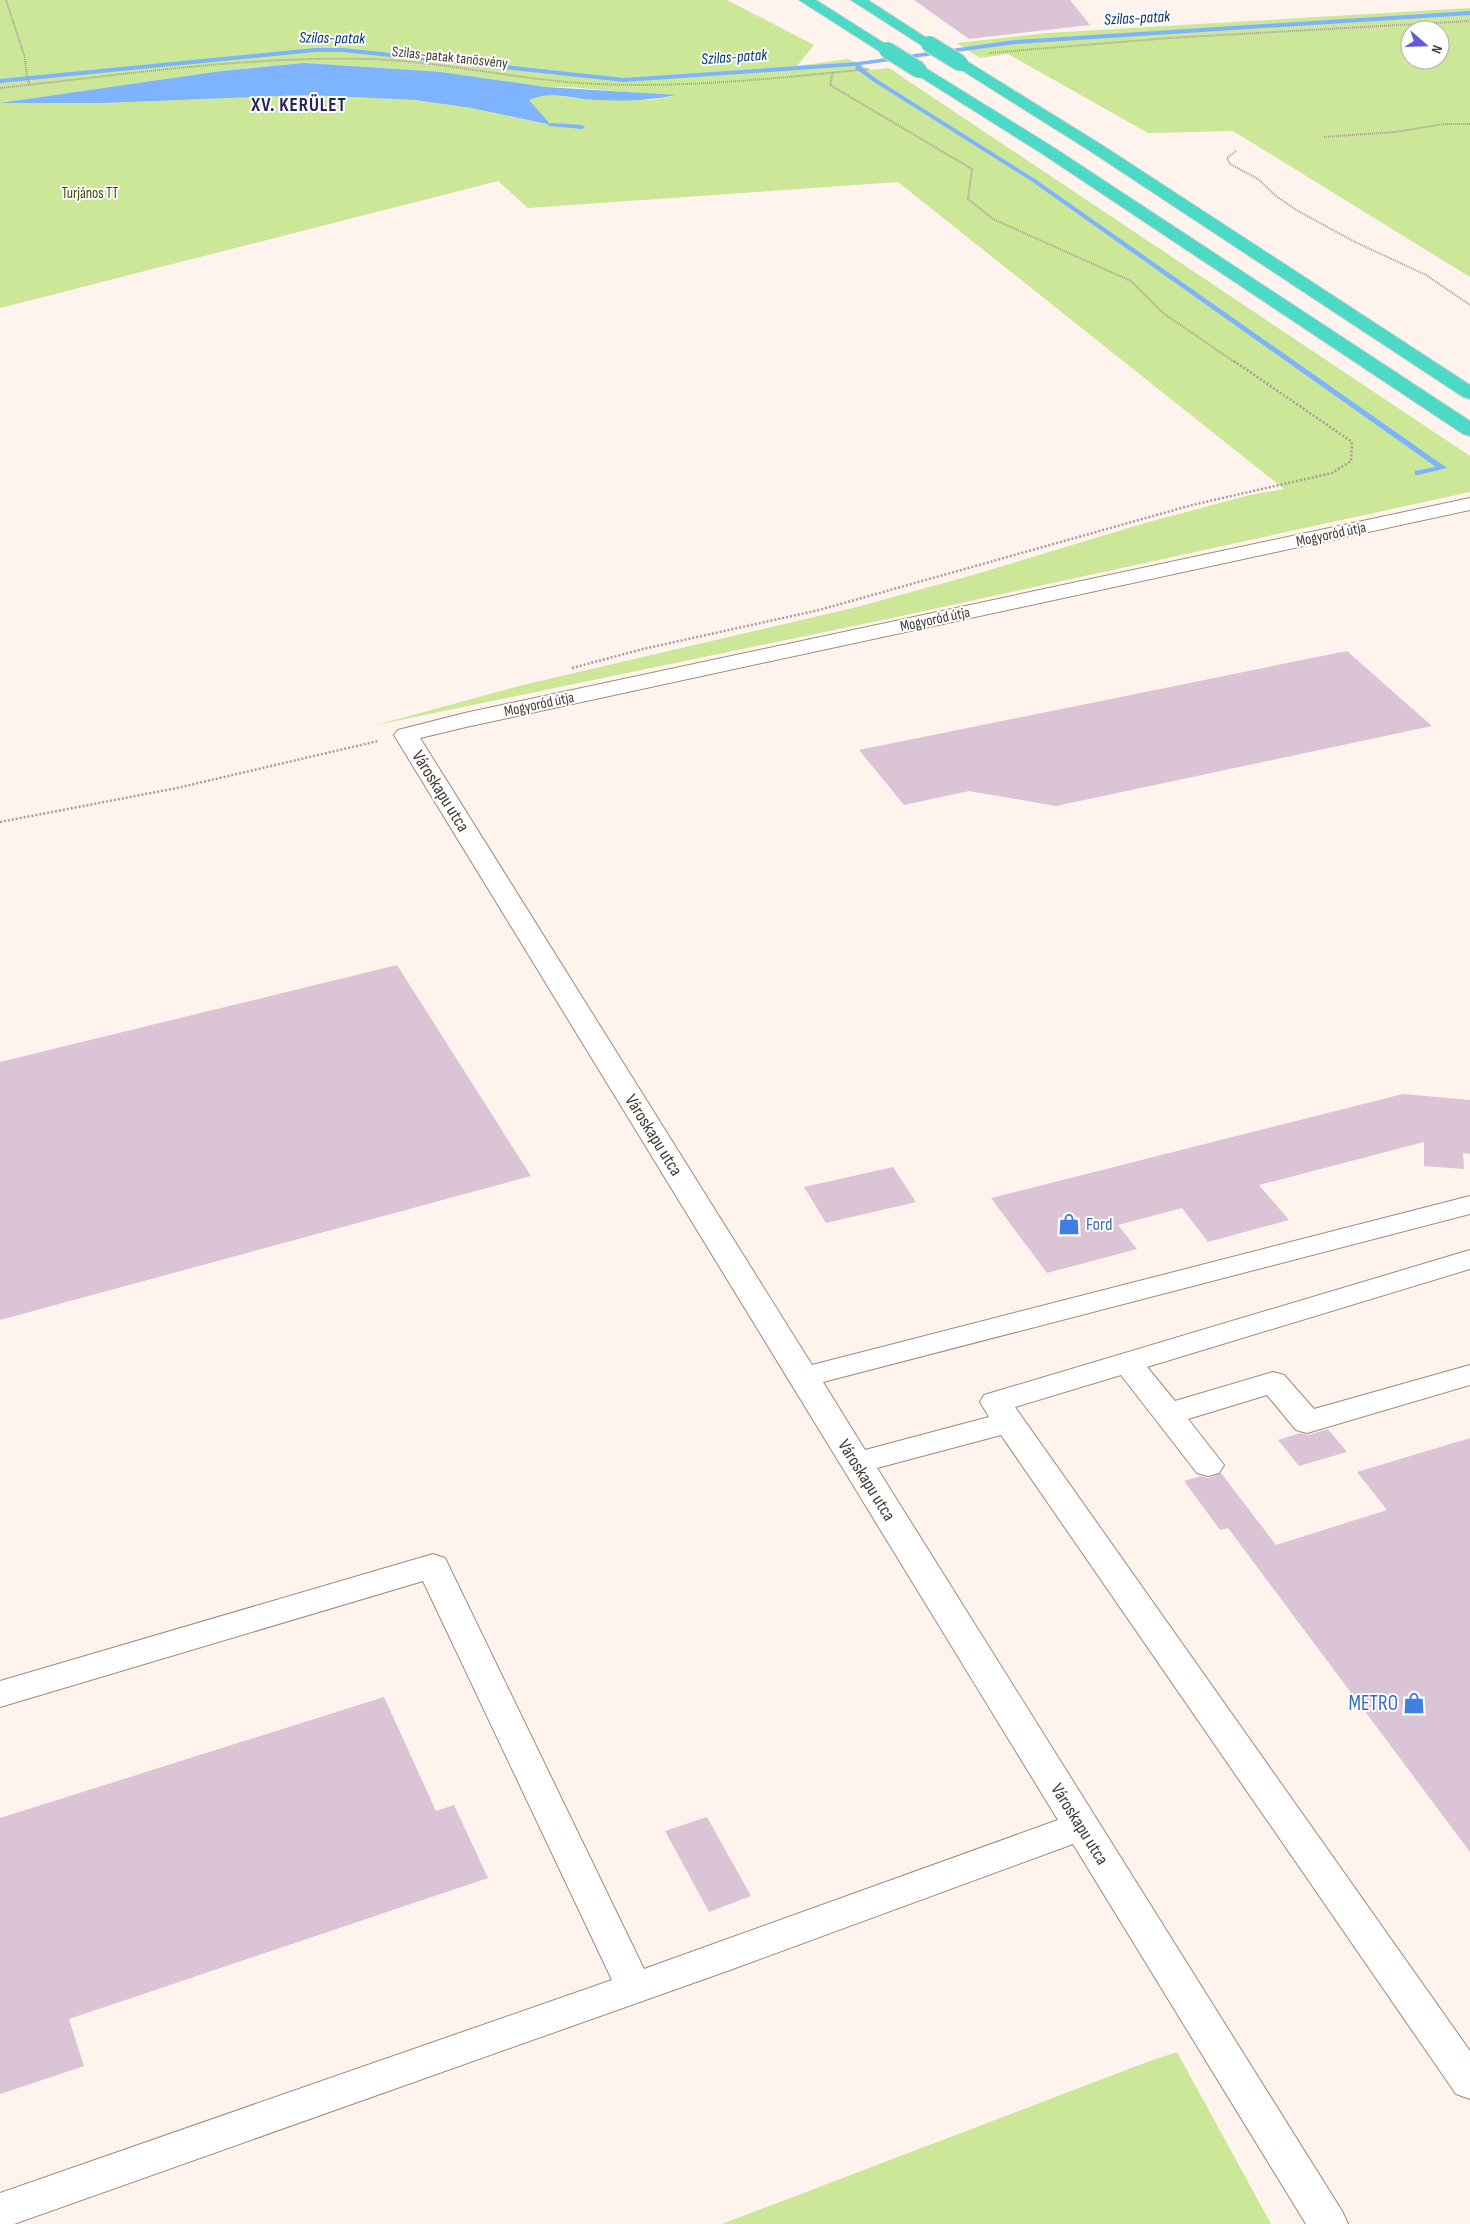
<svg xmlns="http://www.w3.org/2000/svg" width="1470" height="2224" viewBox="0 0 1470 2224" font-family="'Sofia Sans Condensed',sans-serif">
	<rect width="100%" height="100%" fill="#fef3ed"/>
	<g fill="#cbe797" fill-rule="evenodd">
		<path d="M 0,0 L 727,0 L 814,45 L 797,66 L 848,59 L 871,70 L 889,68 L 1470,456 L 1470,492 L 892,618 L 376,725 L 523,685 L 857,607 L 980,573 L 1145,523 L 1250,495 L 1284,489 L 898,182 L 528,208 L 498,181 L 0,308 ZM 304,63 L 546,87 L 569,87 L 674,96 L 651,100 L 593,100 L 542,94 L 529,100 L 550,125 L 471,108 L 415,100 L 307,95 L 105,103 L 3,103 L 221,71 Z"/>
		<path d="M 1470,8 L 1470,277 L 1233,131 L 1148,133 L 1008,54 L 980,58 L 957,43 L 1047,33 ZM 1410,30 L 1440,30 L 1440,60 L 1410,60 Z"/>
		<polygon points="1177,2052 1271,2224 722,2224 1147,2062"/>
	</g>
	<path fill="#7eb3fe" d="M 304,63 L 440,72 L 546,87 L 676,95 C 649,101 622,101 594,100 C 571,99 552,90 529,100 L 551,125 L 471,108 L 415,100 L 307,95 L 105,103 L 0,103 L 221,71 Z"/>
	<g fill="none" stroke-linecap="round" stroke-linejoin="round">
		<g fill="#7eb3fe" fill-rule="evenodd">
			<polygon points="1470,11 1470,15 1015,44 861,65 861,67 878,80 1035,179 1447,468 1418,475 1415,475 1415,471 1436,467 1031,181 874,82 856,69 855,66 624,82 343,52 315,52 0,83 0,79 315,48 343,48 624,78 858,62 1015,40"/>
			<polygon points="551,123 582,125 585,127 582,129 549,126 548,125"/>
		</g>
	</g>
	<g fill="#dac4d6">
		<polygon points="914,0 1070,0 1090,25 969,39"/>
		<polygon points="1347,651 1432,726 1056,806 969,791 904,805 859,750"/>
		<polygon points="397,965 531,1176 0,1320 0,1062"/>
		<polygon points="1403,1094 1470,1100 1470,1154 1463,1153 1464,1169 1424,1166 1424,1142 1259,1185 1289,1220 1208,1242 1182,1208 1118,1225 1137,1249 1047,1273 991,1198"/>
		<polygon points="893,1167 916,1202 826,1223 804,1187"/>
		<polygon points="1328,1429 1347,1452 1299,1466 1278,1440 1300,1433 1308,1435"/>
		<polygon points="1470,1438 1470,1852 1228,1528 1220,1530 1184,1481 1201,1476 1208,1478 1221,1473 1276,1545 1387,1510 1357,1472"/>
		<polygon points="384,1697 436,1811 454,1805 488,1878 69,2019 84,2066 0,2094 0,1818"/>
		<polygon points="707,1817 751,1896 709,1912 665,1831"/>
	</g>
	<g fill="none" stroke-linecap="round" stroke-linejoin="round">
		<g stroke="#a0897c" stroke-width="2">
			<polygon id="minor" points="1470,498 1470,510 466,727 420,738 812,1365 1470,1196 1470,1214 823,1382 865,1450 989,1417 980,1402 984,1395 1470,1250 1470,1269 1147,1367 1175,1401 1273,1372 1284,1375 1314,1409 1470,1365 1470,1385 1307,1433 1296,1430 1267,1395 1188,1419 1224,1465 1219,1473 1208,1476 1197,1473 1121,1375 1015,1407 1470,2051 1470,2099 1456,2094 1001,1435 877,1468 1342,2211 1348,2224 1306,2224 1073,1844 730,1970 14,2224 0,2224 0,2193 612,1980 423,1581 0,1707 0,1681 433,1554 445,1558 644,1969 1058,1820 394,735 398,730 465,713"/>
		</g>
		<g stroke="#d6d4d2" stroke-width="2">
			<g id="highway">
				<polygon points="799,0 816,0 895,50 892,53 882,53"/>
				<polygon points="851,0 868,0 936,44 934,47 924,47"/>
				<polygon points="960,58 965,60 1102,145 1470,385 1470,399 1463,397 1090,151 955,66 952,63 955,60"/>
				<polygon points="919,65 924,67 1053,147 1470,421 1470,436 1463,434 1041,153 914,73 911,70 914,67"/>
			</g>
		</g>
		<g stroke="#a89e98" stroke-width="2" stroke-dasharray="1 1" stroke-linecap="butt">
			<polyline points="6,0 25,58 27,78 30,85"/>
			<polyline points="989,53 1169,38 1470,21"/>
			<polyline points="833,72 830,85 972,169 968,199 993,219 1131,281 1163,313 1236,363"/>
			<path d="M 0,88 C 122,75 244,56 367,59 C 444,61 520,81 598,84 C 688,88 779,78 869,69"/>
			<polyline points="1324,137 1395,132 1444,124 1470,124"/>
			<polyline points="1236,151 1227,158 1230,164 1258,179 1276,196 1298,211 1355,242 1426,275 1470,305"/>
		</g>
		<g stroke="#a89e98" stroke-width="2.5" stroke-dasharray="2 2" stroke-linecap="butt">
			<polyline points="572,668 643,649 819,610 1192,505 1332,473 1351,461 1352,442 1234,361"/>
			<polyline points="0,822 177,788 378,741"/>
		</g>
		<use href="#minor" fill="#fff" fill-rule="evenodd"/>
		<use href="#highway" fill="#4cd9c5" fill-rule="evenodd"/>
		<g stroke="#d6d4d2" stroke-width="18" stroke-linecap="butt">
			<g id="highway-bridge">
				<polyline points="929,44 960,63"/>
				<polyline points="887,50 919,70"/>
			</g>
		</g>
		<use href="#highway-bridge" stroke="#4cd9c5" stroke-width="16"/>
	</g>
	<defs>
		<g id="shop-bare" transform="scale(1.725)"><path d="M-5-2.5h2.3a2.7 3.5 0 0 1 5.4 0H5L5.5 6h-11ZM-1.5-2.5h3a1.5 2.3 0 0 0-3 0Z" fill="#3f7fe0" stroke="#fff" stroke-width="2.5" paint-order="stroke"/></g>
	</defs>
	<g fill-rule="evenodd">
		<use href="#shop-bare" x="1069" y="1224"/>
		<use href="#shop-bare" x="1414" y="1703"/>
	</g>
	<g text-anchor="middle" stroke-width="4" stroke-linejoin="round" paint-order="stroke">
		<g font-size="15" fill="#443a34" stroke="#fff">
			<text transform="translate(450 57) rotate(6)" y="5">Szilas-patak tanösvény</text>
			<text transform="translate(1331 534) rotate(-12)" y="5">Mogyoród útja</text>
			<text transform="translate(935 619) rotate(-12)" y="5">Mogyoród útja</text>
			<text transform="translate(539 704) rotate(-12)" y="5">Mogyoród útja</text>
		</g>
		<g font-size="15" fill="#3b4d0a" stroke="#fff">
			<text x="90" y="198">Turjános TT</text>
		</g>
		<g font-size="16" font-style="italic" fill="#003474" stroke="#fff">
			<text transform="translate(1137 17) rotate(-3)" y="6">Szilas-patak</text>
			<text transform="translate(332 37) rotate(1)" y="6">Szilas-patak</text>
			<text transform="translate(734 56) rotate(-4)" y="6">Szilas-patak</text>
		</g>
		<g font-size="18" fill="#443a34" stroke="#fff">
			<text transform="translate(441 791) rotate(58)" y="6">Városkapu utca</text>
			<text transform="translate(654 1135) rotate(58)" y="6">Városkapu utca</text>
			<text transform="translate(867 1480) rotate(58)" y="6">Városkapu utca</text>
			<text transform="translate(1080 1824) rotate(58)" y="6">Városkapu utca</text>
		</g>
		<g font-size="18" fill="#366cbe" stroke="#fff" text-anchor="start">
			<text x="1086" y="1230">Ford</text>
		</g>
		<g font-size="19" font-weight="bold" letter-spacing="1" fill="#28225c" stroke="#fff">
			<text x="299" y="111">XV. KERÜLET</text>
		</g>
		<g font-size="21" fill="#366cbe" stroke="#fff" text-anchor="end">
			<text x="1398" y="1710">METRO</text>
		</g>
	</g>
	<g transform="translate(1425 45) rotate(110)"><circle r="24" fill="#ffffff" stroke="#b4b0ae"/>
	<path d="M0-4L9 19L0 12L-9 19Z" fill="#665bd4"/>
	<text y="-8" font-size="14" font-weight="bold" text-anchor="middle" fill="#443a34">N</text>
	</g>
</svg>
